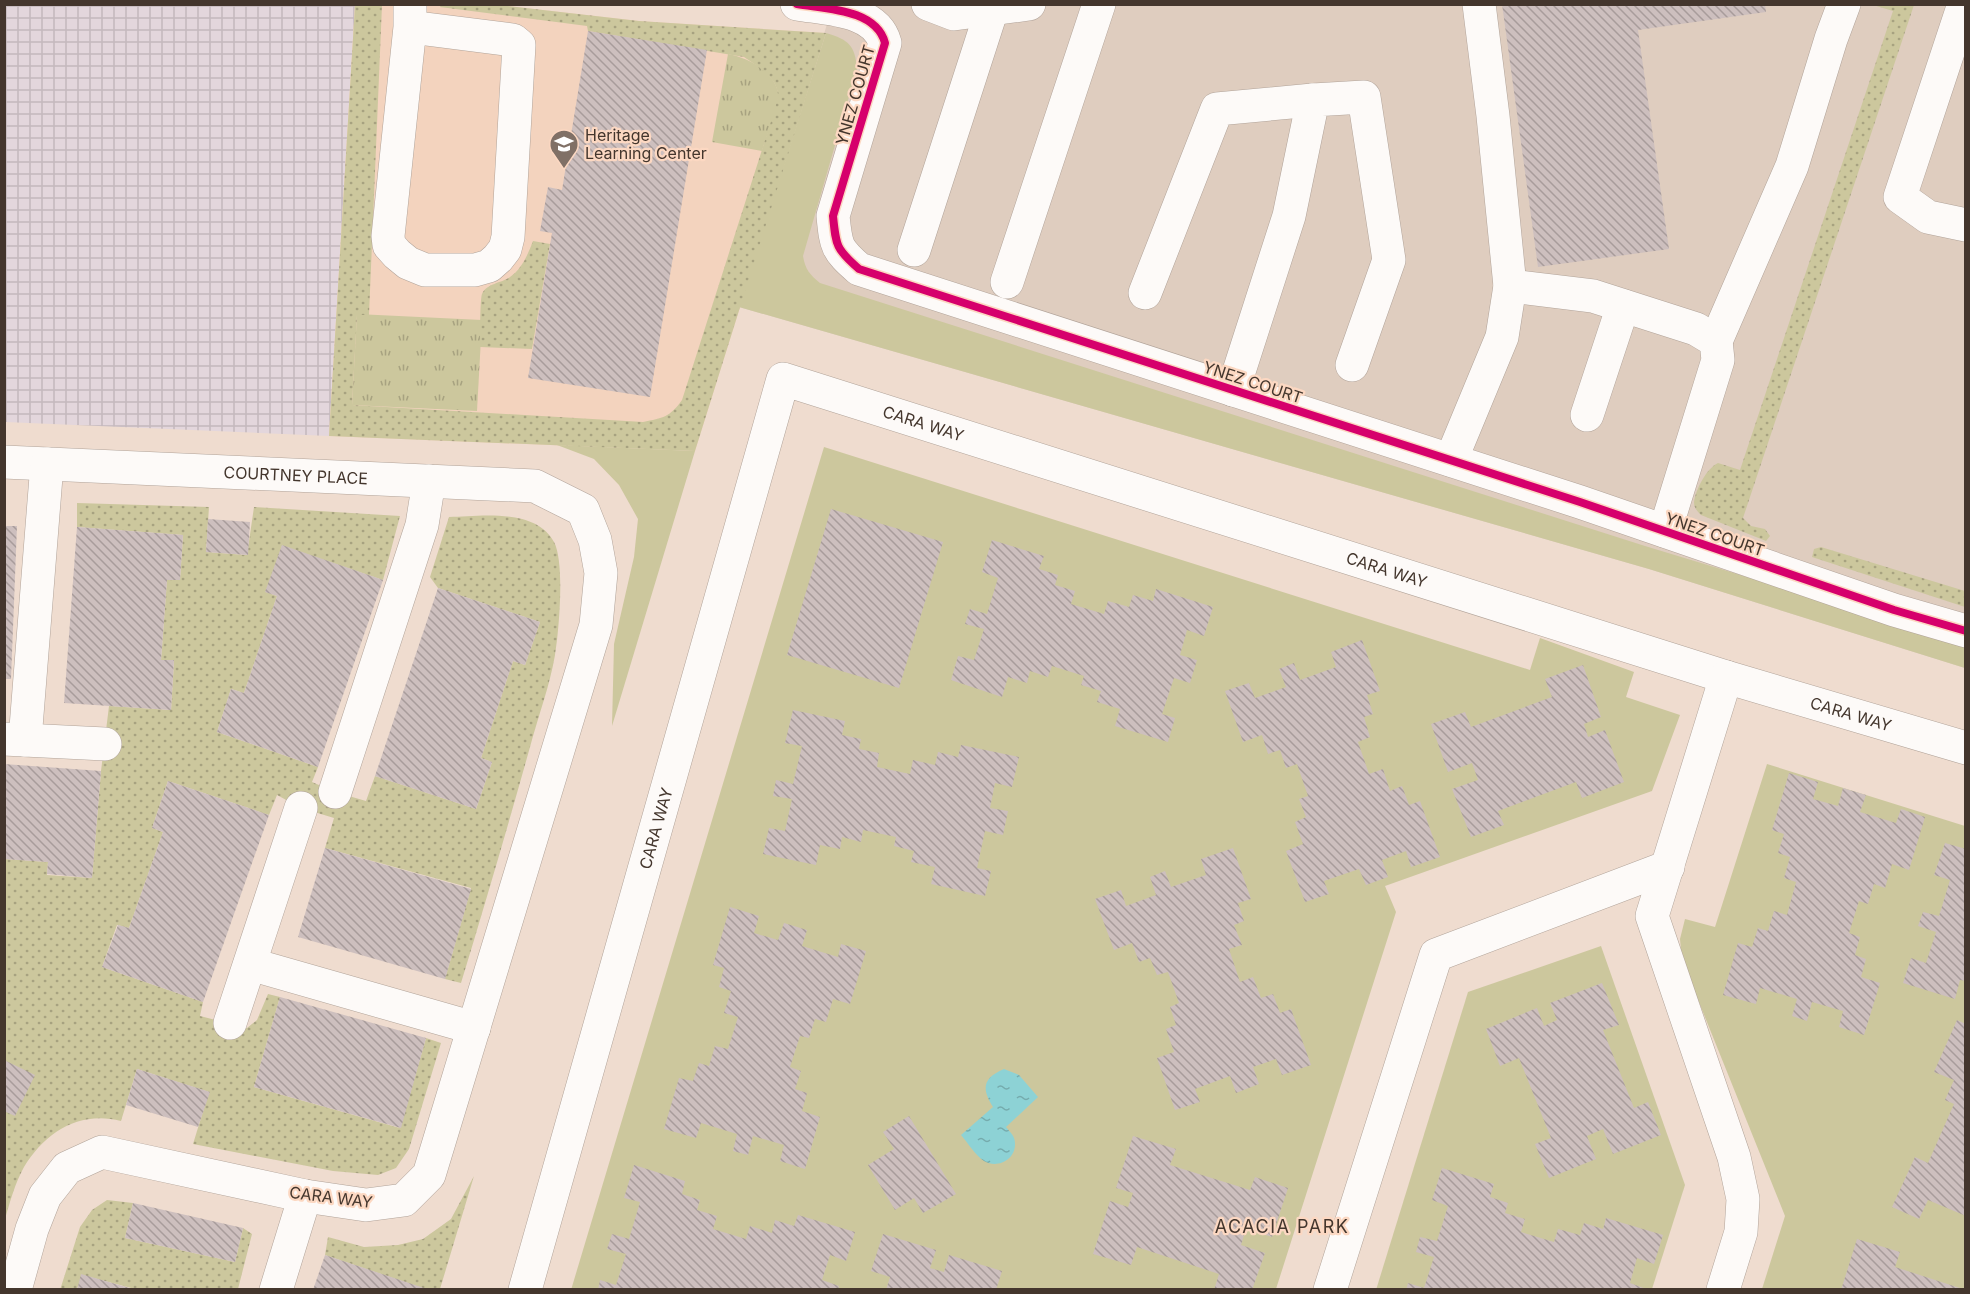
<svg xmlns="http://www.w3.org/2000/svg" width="1970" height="1294" viewBox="0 0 1970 1294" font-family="Inter,sans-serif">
	<defs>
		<pattern id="industrial-grid" width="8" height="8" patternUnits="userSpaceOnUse" patternTransform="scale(1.5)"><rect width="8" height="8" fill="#e3d6dc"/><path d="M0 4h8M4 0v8" fill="none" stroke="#c4b8bd"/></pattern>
		<pattern id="park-tufts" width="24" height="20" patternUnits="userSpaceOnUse" patternTransform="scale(1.5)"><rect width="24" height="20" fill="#ccc79d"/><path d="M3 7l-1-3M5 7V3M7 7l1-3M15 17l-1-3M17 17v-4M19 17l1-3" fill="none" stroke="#a7a280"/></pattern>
		<pattern id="garden-dots" width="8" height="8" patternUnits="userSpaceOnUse" patternTransform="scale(1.5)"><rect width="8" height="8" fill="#ccc79d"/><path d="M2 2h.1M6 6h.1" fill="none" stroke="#a7a280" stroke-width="1.8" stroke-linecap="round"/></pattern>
		<pattern id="water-ripples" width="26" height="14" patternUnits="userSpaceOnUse" patternTransform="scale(1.5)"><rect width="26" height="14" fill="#8dd2d5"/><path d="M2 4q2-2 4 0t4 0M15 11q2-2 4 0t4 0" fill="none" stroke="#75abad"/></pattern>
		<pattern id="building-back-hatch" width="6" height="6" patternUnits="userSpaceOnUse" patternTransform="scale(1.5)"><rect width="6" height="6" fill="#cdbfbe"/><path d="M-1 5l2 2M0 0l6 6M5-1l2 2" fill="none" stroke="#a89c9b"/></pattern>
	</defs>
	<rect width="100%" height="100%" fill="#efdccf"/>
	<polygon fill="#dfcdbf" points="833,5 1965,5 1965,668 1649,569 739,307"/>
	<polygon fill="url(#industrial-grid)" points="5,5 355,5 329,436 5,422"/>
	<polygon fill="#f3d3be" points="355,5 499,5 639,21 826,33 695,451 329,436"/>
	<g fill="#ccc79d">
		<path d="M 826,33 C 849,40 855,45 857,69 L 803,256 C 805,269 810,275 820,283 L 1645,546 L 1965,643 L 1965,668 L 1649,569 L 739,307 Z"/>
		<polygon points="557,445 695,451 612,726 614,644 634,557 638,519 619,485 594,459"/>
		<polygon points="824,447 1530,670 1540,638 1634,672 1626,697 1680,715 1652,791 1385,886 1396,912 1276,1289 571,1290"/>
		<polygon points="1767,764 1965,826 1965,1289 1762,1289 1785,1216 1682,960 1680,939 1685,919 1715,927"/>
		<polygon points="1601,946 1685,1185 1652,1289 1376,1290 1468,992"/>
	</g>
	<g fill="url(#park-tufts)">
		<path d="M 728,54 C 748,58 773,70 778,92 C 780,106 766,136 762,151 L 712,142 Z"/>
		<polygon points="357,314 482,320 477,411 352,405"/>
	</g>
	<g fill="url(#garden-dots)">
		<path d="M 355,5 L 382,5 L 369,315 L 357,315 L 352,405 L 643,422 C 663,418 670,417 682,400 L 775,109 C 776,104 778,98 778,94 C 776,76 757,66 744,57 L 588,31 L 587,26 L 440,7 L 441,5 L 499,5 L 639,21 L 826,33 L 695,451 L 329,436 Z"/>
		<path d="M 1873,5 L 1914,5 L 1743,518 L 1751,526 L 1765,529 L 1770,536 L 1766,541 L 1701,515 C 1697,511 1694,508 1694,502 C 1696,489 1706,469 1718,463 L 1740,470 L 1893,11 Z"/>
		<path d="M 533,241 L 550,244 L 532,349 L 480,347 C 480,338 480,299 482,294 C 487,283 502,283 510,277 C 522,269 528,254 533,241 Z"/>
		<path d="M 77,503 L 209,507 L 206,552 L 247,555 L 254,507 L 400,516 L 383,580 L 282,546 L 266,592 L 277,596 L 244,693 L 231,689 L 217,732 L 318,767 L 312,782 L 335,792 L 366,801 L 375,776 L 476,809 L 492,762 L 481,758 L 513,661 L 525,665 L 540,622 L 438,588 L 430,577 L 449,517 C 481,516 536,508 554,542 C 565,562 559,631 555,655 C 550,685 538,717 530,747 C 508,826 485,904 461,983 L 445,979 L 471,888 L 325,848 L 334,818 L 301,808 L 277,795 L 269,815 L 168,781 L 152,828 L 163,832 L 129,928 L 117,925 L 102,967 L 203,1002 L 200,1016 L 247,1028 L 257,1020 L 268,994 L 280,997 L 254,1087 L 400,1128 L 426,1038 L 441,1043 L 409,1149 L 396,1168 L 378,1175 L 333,1171 L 193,1144 L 209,1092 L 137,1069 L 121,1121 C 80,1110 45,1132 24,1167 C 15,1183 10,1202 5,1219 L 5,859 L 48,862 L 47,875 L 92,878 L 101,771 L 109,706 L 171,710 L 174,661 L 161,660 L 167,580 L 180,580 L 183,535 L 77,527 Z"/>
		<polygon points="1821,547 1965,591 1965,607 1812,557 1814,549"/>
		<polygon points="474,1176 440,1289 425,1289 325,1255 328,1237 364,1247 398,1245 423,1239 451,1219"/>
		<polygon points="107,1200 133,1203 125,1238 235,1262 243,1228 252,1234 238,1289 135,1289 82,1275 77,1289 60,1290 80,1227 92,1210"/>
	</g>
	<path fill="url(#water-ripples)" d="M 1004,1069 L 1019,1075 L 1038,1097 L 1006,1127 C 1010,1132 1015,1136 1015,1143 C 1016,1160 997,1169 984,1161 C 975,1155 968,1143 961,1135 L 993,1107 C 981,1088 983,1078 1004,1069 Z"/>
	<g fill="url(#building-back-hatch)">
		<polygon points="1502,4 1765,4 1766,12 1638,30 1669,249 1538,267"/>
		<polygon points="588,31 707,50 650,397 528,378 552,233 540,231 548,187 562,190"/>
		<polygon points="831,509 943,542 899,688 787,655"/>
		<polygon points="208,519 250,522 248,555 206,552"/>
		<polygon points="4,526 17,526 11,679 4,679"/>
		<polygon points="77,527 183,535 180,580 167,580 161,660 174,660 171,710 64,703"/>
		<polygon points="992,540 1044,556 1039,569 1058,575 1055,585 1075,591 1071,604 1104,614 1108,601 1129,607 1133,595 1153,601 1156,589 1213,607 1204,636 1187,630 1180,655 1197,660 1190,683 1174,678 1162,714 1175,718 1168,742 1115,726 1120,709 1097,702 1101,691 1081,685 1084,676 1052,666 1048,677 1030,671 1027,683 1008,677 1002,697 951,680 958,656 974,660 984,629 965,624 970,609 987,614 998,578 982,572"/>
		<polygon points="282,545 383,580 318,767 217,732 231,689 244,693 277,596 265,592"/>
		<polygon points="438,588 540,622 525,665 513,661 481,758 492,762 476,809 375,776"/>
		<polygon points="1362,640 1380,691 1367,695 1373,714 1364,717 1370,737 1358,742 1369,774 1383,769 1390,791 1402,786 1409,805 1420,801 1440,857 1411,867 1406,851 1382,860 1388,877 1366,885 1359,869 1324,881 1329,894 1305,902 1286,851 1303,844 1295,822 1306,817 1299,799 1308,796 1297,764 1286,768 1280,750 1268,754 1262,735 1243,742 1225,691 1249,683 1255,698 1286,687 1279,669 1294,663 1300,680 1336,667 1331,652"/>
		<polygon points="1583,665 1601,717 1584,724 1588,737 1605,730 1624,782 1582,798 1576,782 1498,811 1504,825 1471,837 1452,789 1478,780 1472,763 1448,772 1431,724 1465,712 1471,727 1552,697 1545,679"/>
		<polygon points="793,710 845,721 842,735 861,739 859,749 879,753 877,767 910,774 913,760 935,765 938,752 958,757 961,745 1019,757 1012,787 995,783 990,808 1008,811 1003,835 985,831 977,868 991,871 985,896 931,884 935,867 911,862 914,851 894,846 896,837 863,830 861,842 842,837 840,849 820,845 816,865 763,854 769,828 785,831 792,799 773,796 776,780 793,784 802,746 785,743"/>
		<polygon points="4,764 101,771 92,878 47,874 48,862 4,859"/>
		<polygon points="1789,773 1818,782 1813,799 1838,806 1843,788 1866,795 1860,812 1896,823 1901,809 1925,817 1909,870 1892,864 1885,888 1874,884 1868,904 1859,901 1849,933 1860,937 1855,955 1866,959 1861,977 1880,983 1864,1035 1839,1027 1843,1011 1812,1002 1807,1021 1792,1016 1797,999 1760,988 1756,1004 1723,995 1738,943 1752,947 1758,928 1768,931 1774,911 1787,915 1796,882 1784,878 1790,857 1778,853 1784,834 1772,830"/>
		<polygon points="168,781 269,815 203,1002 102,967 118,925 129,928 163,832 152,828"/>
		<polygon points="1945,843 1966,849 1966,981 1960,980 1955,999 1903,983 1911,958 1926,963 1936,932 1918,926 1923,912 1939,916 1950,880 1934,875"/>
		<polygon points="325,848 471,889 445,979 298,937"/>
		<polygon points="1233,848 1251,899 1238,903 1244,921 1234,925 1242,945 1229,949 1240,982 1253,977 1261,998 1273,994 1280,1013 1291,1009 1311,1065 1282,1075 1276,1059 1253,1067 1259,1084 1236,1093 1230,1076 1195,1089 1200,1102 1175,1110 1157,1058 1174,1052 1166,1029 1176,1025 1170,1007 1179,1003 1168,972 1157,975 1150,958 1139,962 1132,943 1114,950 1095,899 1121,890 1126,906 1156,895 1150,877 1165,871 1171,887 1206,875 1201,859"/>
		<polygon points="730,907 759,916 754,933 778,940 784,923 807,930 802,946 838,957 841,944 866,951 850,1004 833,999 826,1022 815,1019 809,1038 800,1036 790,1067 801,1071 795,1089 807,1093 802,1111 820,1117 805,1169 780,1161 784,1145 753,1136 748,1155 733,1151 737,1134 701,1123 696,1138 664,1129 679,1078 693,1081 699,1063 709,1066 715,1046 728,1049 738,1017 724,1013 731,991 719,987 724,968 713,965"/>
		<polygon points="1602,983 1619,1025 1603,1030 1634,1108 1648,1102 1661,1135 1613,1154 1603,1129 1587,1136 1596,1159 1549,1178 1535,1144 1551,1138 1519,1058 1500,1066 1486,1029 1537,1008 1544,1026 1557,1020 1550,1003"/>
		<polygon points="280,997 426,1038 401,1128 254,1087"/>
		<polygon points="1957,1020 1966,1024 1966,1216 1928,1200 1919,1219 1892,1207 1915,1157 1928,1163 1954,1104 1945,1100 1954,1080 1934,1072"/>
		<polygon points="4,1060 35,1075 15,1116 6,1112 4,1116"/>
		<polygon points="137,1069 210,1092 198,1127 126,1105"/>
		<polygon points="909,1116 956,1194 923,1213 914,1198 895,1210 868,1165 894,1149 883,1132"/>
		<polygon points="1133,1136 1176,1149 1170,1165 1250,1190 1255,1177 1288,1188 1272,1237 1246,1229 1241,1245 1265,1253 1252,1290 1214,1290 1219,1274 1137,1247 1131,1265 1093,1254 1110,1201 1128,1207 1133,1193 1116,1188"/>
		<polygon points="634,1165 685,1181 682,1194 700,1200 697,1210 717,1216 713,1229 746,1239 750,1226 772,1233 775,1220 794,1226 798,1215 855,1232 846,1261 830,1255 822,1280 839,1286 838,1290 598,1290 600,1280 616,1285 626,1254 607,1249 612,1234 629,1239 640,1202 624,1198"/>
		<polygon points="1442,1168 1494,1184 1490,1197 1508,1203 1505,1213 1525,1219 1521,1232 1554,1242 1558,1229 1580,1235 1584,1223 1603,1229 1606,1218 1663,1235 1654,1264 1637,1258 1630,1283 1649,1290 1406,1290 1408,1283 1424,1288 1434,1257 1416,1252 1420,1237 1437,1241 1448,1206 1432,1200"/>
		<polygon points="133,1203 243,1228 235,1262 125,1238"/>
		<polygon points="883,1234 936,1250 930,1268 944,1272 949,1255 1002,1271 996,1290 886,1290 890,1277 871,1271"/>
		<polygon points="1857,1239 1900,1252 1895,1267 1966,1290 1841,1290"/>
		<polygon points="325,1255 427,1289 427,1290 313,1290"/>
		<polygon points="81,1274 133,1289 132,1290 77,1290"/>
	</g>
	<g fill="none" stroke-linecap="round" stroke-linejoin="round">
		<g stroke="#b1a399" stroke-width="34">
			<g id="minor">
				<path d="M 797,4 C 826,9 876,9 885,43 L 833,216 C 836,246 836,249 859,269 L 1580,502 L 1894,610 L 1966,631"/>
				<polyline points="928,4 954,14 1029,4"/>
				<polyline points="1964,4 1900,197 1928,217 1966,225"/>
				<polyline points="410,27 513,40 519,45 508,237 505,249 498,258 489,266 475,270 425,270 408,263 397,254 389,245 388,236 410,27 410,4"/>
				<polyline points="914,250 992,9"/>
				<polyline points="1007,282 1099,4"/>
				<polyline points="1510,286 1593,296 1696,329 1716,341 1718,360 1665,531"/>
				<polyline points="1145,293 1217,109 1313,100"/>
				<polyline points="1716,341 1792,166 1831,39 1844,4"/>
				<polyline points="1233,390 1289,216 1313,100 1364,97 1389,260 1352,365"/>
				<polyline points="1587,415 1623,306"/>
				<polyline points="1451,460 1502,337 1510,286 1493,116 1479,4"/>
				<path id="s1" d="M 4,462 L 535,486 L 583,510 L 595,540 L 601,573 L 596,625 L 429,1175 L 404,1200 L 366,1205 L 305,1196 L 102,1152 L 67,1168 L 45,1196 L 32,1229 L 15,1290"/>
				<polyline points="4,739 105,744"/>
				<polyline points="25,740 47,464"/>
				<polyline points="335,792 422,525 429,481"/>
				<polyline points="250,964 474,1028"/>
				<polyline points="230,1023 301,808"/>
				<polyline points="276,1290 305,1196"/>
				<path id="s2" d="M 525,1290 L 783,379 L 1726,677 L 1966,748"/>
				<polyline points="1330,1290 1436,955 1668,867"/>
				<polyline points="1723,1290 1741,1232 1743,1199 1734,1157 1652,916 1726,677"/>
			</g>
		</g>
		<use href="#minor" stroke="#fdfaf8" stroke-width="33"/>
		<g stroke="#fcd8c2" stroke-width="11">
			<path id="cycleway" d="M 797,4 C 826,9 876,9 885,43 L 833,216 C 836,246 836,249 859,269 L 1580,502 L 1894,610 L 1966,631"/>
		</g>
		<use href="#cycleway" stroke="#d6006c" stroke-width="8"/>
	</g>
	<defs>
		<g id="school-pin" transform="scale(1.5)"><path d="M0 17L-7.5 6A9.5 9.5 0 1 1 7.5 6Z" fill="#807066" stroke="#fcd8c2"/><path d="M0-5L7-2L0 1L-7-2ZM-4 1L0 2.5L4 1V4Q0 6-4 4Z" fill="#fff"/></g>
	</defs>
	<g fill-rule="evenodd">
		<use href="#school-pin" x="564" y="144"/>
	</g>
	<g text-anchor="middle" stroke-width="4.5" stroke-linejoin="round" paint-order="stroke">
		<g font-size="16" fill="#44362d" stroke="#fcd8c2">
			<text transform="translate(855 95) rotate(-74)" y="6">YNEZ COURT</text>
			<text transform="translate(1253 382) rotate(18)" y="6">YNEZ COURT</text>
			<text dy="6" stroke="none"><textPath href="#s2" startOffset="1094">CARA WAY</textPath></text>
			<text dy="6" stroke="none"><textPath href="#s1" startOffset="292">COURTNEY PLACE</textPath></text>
			<text transform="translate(1715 534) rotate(19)" y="6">YNEZ COURT</text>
			<text dy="6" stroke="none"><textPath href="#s2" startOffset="1580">CARA WAY</textPath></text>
			<text dy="6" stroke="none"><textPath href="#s2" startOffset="2066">CARA WAY</textPath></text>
			<text dy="6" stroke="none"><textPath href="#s2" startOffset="480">CARA WAY</textPath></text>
			<text transform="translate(331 1197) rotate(7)" y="6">CARA WAY</text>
		</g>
		<g font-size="16" fill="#44362d" stroke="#fcd8c2" text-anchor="start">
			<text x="585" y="141">Heritage<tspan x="585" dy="18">Learning Center</tspan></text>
		</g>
		<g font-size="18" letter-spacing="1.5" fill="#44362d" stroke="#fcd8c2">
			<text x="1282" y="1233">ACACIA PARK</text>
		</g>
	</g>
	<rect width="1970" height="1294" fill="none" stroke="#44362d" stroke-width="12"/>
</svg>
